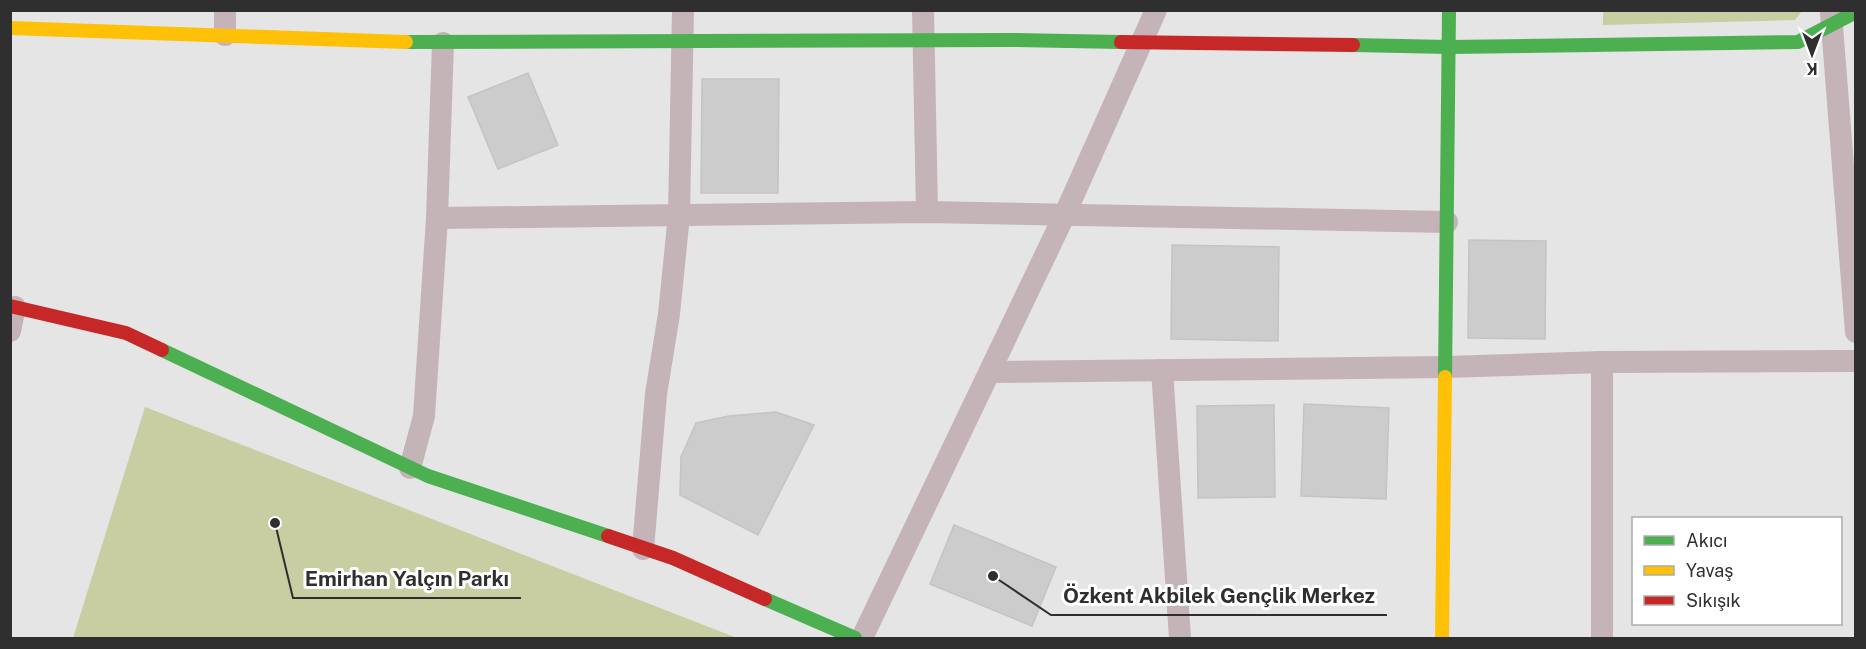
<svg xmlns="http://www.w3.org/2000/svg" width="1866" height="649" viewBox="0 0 1866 649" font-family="'Public Sans',sans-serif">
	<rect width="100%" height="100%" fill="#e5e5e6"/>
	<g fill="#c8cda2">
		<polygon points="1603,11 1802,10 1802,11 1795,20 1603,25"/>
		<polygon points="145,407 737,638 73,638"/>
	</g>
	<g fill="#ccc" stroke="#c4c4c4" stroke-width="1.5">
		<polygon points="528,73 558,145 498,169 468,97"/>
		<polygon points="702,79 779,79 778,193 701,193"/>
		<polygon points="1469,240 1546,241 1545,339 1468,338"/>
		<polygon points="1172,245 1279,247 1278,341 1171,339"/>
		<polygon points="1304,404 1389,408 1386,499 1301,496"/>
		<polygon points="1274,405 1275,497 1198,498 1197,406"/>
		<polygon points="776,412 814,425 758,535 680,495 681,457 696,423 729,416"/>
		<polygon points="954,525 1056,567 1032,626 930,584"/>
	</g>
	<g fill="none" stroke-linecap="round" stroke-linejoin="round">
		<g stroke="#c4b3b7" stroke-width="22">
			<polyline points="225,10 225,35"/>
			<polyline points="923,10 927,212"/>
			<polyline points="1831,13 1856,332"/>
			<polyline points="437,218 927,212 1447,222"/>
			<polyline points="10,331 15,307"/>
			<polyline points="1602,362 1856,361"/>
			<polyline points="1162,370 1180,638"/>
			<polyline points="990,372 1447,367 1602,362 1602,638"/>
			<polyline points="410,468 424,416 437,218 443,43"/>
			<polyline points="643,549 656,394 669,314 679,215 683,10"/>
			<polyline points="862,638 1065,214 1156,10"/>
		</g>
		<g stroke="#4caf50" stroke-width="14">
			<polyline points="406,42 1012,40 1121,42"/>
			<polyline points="1353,45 1449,47 1798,42 1856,12"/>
			<polyline points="162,350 428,476 608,536"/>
			<polyline points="1445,377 1449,10"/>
			<polyline points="765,599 855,638"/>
		</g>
		<g stroke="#ffc107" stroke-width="14">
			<polyline points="10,28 406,42"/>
			<polyline points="1442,638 1445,377"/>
		</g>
		<g stroke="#c62828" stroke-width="14">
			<polyline points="1121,42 1353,45"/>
			<polyline points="10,306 126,333 162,350"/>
			<polyline points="608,536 673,558 765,599"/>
		</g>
	</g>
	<path fill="none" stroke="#2f2f30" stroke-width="2" d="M275 523L293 598H521M993 576L1051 615H1387"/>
	<g fill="#2f2f30" stroke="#fff" stroke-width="2">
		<circle cx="275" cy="523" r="6"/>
		<circle cx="993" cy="576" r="6"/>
	</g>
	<g font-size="21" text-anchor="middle" font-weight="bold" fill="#2f2f30" stroke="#fff" stroke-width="6" stroke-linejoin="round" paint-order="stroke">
		<text x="407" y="586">Emirhan Yalçın Parkı</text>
		<text x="1219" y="603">Özkent Akbilek Gençlik Merkez</text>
	</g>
	<rect width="1866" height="649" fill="none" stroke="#2f2f30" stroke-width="24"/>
	<rect x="1632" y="517" width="210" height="108" fill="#ffffff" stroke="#acacac" stroke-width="1.5"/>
	<rect x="1644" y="536" width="30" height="9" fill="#4caf50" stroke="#acacac" stroke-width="1.5"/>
	<text x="1686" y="547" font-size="18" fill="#2f2f30">Akıcı</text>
	<rect x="1644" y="566" width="30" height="9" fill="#ffc107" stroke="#acacac" stroke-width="1.5"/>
	<text x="1686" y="577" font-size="18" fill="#2f2f30">Yavaş</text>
	<rect x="1644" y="596" width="30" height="9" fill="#c62828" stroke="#acacac" stroke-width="1.5"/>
	<text x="1686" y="607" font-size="18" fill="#2f2f30">Sıkışık</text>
	<g transform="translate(1812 54) rotate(180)" stroke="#ffffff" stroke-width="4.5" paint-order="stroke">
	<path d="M0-4.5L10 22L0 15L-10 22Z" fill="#2f2f30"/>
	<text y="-9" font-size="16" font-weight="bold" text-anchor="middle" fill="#2f2f30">K</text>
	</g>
</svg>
